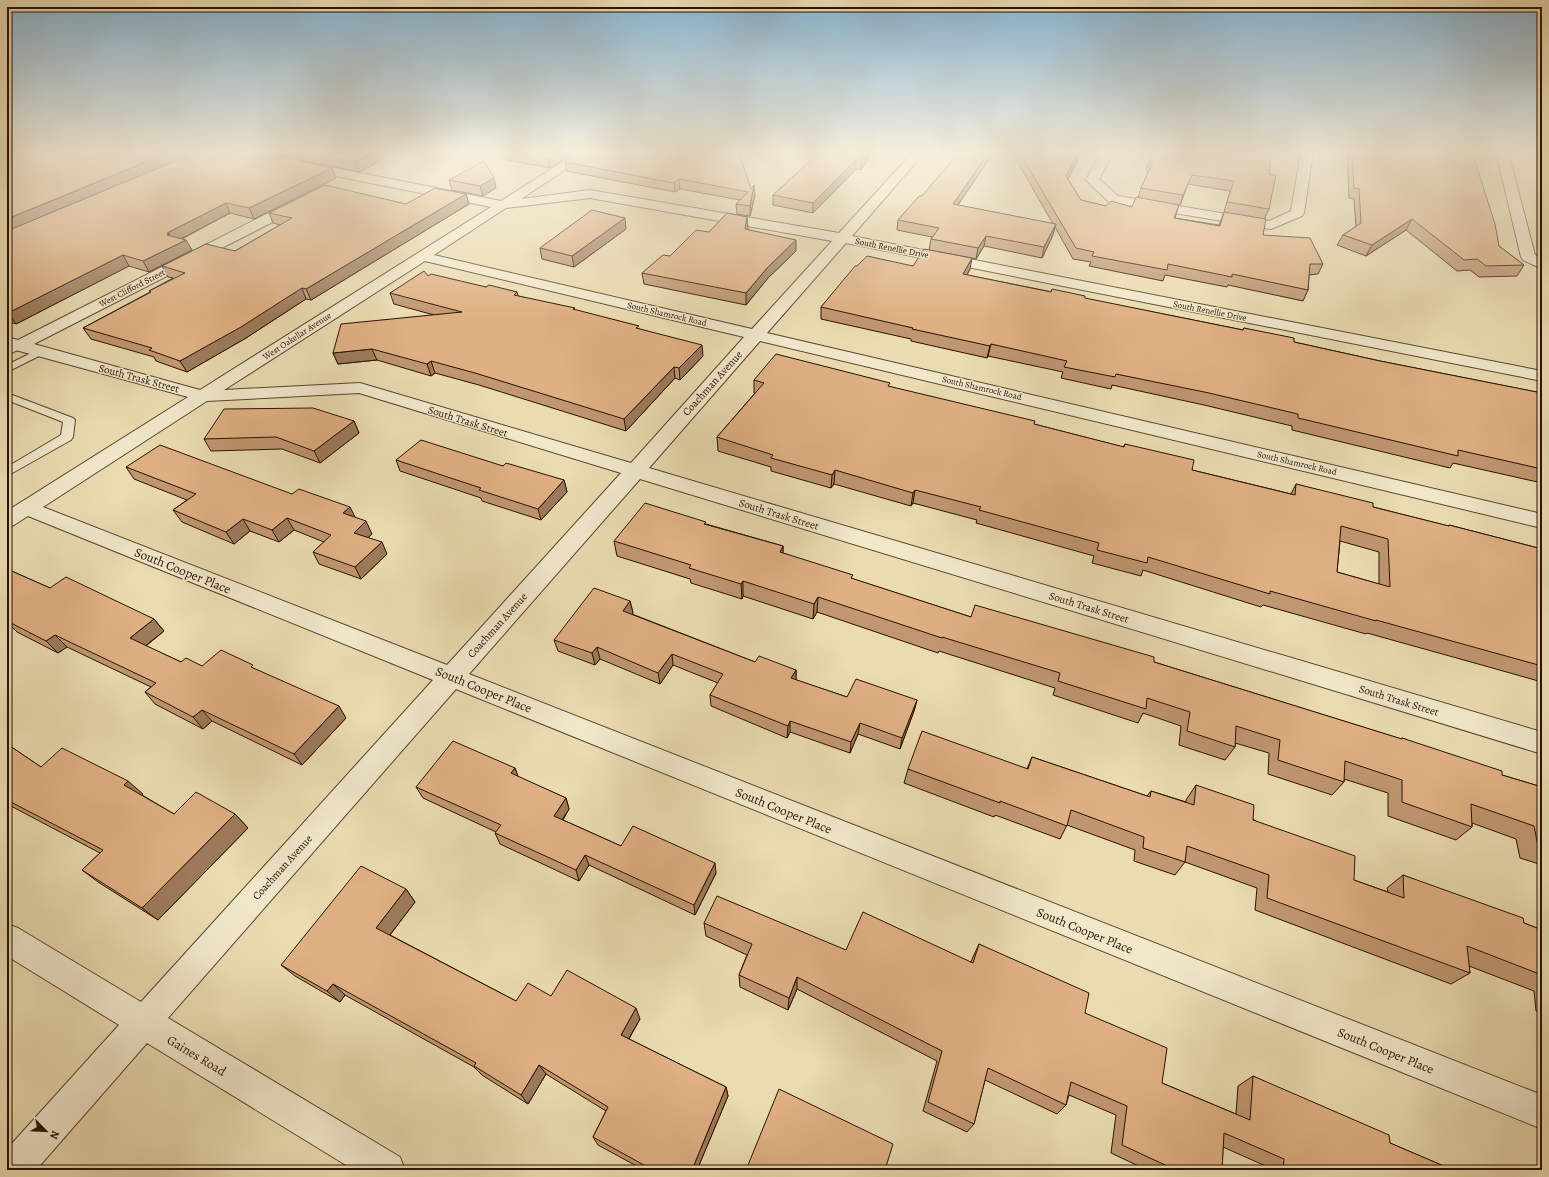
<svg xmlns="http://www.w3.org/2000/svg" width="1549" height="1177" viewBox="0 0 1549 1177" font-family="Alegreya,serif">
	<rect width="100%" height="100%" fill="#eadbb1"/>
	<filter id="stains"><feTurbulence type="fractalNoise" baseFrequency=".005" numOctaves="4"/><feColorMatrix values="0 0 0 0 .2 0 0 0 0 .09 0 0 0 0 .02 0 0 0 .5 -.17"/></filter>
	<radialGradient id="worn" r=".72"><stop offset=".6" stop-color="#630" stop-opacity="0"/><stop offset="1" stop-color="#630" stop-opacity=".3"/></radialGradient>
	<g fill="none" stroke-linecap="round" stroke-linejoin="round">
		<g stroke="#59442c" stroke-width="2">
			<g id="lane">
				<polygon points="18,343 23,346 22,348 7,355 7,348"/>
				<polygon points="39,349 44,352 43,354 7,372 7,365"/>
				<polygon points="7,393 73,418 75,420 73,437 71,440 7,476 7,467 61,435 63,422 7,400"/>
			</g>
		</g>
		<g stroke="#59442c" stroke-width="2">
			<g id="street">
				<path d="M 578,152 L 592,152 L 521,199 L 590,190 L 839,233 L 913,152 L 925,152 L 852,236 L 1542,371 L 1542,381 L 846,243 L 767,333 L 1542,514 L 1542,528 L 760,341 L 649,468 L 1542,732 L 1542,754 L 640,479 L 469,674 L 1542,1095 L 1542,1129 L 456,689 L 168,1018 L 400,1157 L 405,1170 L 354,1170 L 147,1043 L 36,1170 L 7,1170 L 7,1149 L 119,1025 L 7,956 L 7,924 L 18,928 L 141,1002 L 433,680 L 28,516 L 14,525 L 7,527 L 7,511 L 188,397 L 12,349 L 7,347 L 7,337 L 18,340 L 292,201 L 302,201 L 303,204 L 302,207 L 34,344 L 200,390 L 491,207 L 305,170 L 301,169 L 299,166 L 301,163 L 305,162 L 501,201 ZM 590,198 L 832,241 L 752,329 L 434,255 L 506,208 ZM 425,261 L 744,337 L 631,463 L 360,383 L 224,390 ZM 359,393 L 621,473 L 447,665 L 43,507 L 207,401 Z"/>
				<polygon points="1101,152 1113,152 1099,179 1118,196 1269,221 1291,211 1301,152 1313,152 1304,213 1302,216 1271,229 1192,216 1109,202 1086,180"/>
				<polygon points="1496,152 1508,152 1535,255 1542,259 1542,269 1523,260 1521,257"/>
			</g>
		</g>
		<use href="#lane" fill="#f1e8cc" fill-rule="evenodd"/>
		<use href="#street" fill="#f1e8cc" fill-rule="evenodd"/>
	</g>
	<g fill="#c09771" stroke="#291100" fill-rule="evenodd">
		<polygon points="7,152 89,159 336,178 254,219 230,213 182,239 192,250 149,272 129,266 16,324 7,321"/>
		<polygon points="263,152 382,152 382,160 359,172"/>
		<polygon points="500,152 575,152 550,168 502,159"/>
		<polygon points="820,152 877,152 876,154 872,153 861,170 856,169 813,213 773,205 773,195"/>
		<path d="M 994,152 L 958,205 L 1053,224 L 1012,152 L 1076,152 L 1077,162 L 1068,179 L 1081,200 L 1106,206 L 1132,207 L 1138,198 L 1141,188 L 1148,172 L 1146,171 L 1149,162 L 1269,174 L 1269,209 L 1265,218 L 1263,235 L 1323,264 L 1318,274 L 1309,275 L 1308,290 L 1303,301 L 1228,285 L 1227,287 L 1165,275 L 1163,281 L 1089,266 L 1091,262 L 1073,259 L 1055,227 L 1053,235 L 1042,258 L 984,246 L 976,259 L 929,250 L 931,239 L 932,237 L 897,230 L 898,220 L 922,196 ZM 1188,184 L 1230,191 L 1224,212 L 1219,225 L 1175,218 L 1179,205 L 1180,205 Z"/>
		<polygon points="1347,152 1472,152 1499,246 1524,265 1517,276 1479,277 1470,270 1457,271 1406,230 1366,256 1337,245 1343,235 1356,227 1354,199 1349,198"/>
		<polygon points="565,162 751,189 755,195 750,216 737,214 736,204 740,200 680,189 675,192 566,171"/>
		<polygon points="449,180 496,188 483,196 452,190"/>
		<polygon points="466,194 469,204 311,300 306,299 246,338 187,372 156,361 154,357 91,339 83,328 150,292 149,291 173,278 168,277 162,266 235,251 280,225 273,223 269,213 406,204"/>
		<polygon points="748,228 747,229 796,251 768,278 746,305 644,284 642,273 709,232"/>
		<polygon points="626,229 574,267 542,259 540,248"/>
		<polygon points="857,266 913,266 970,269 967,275 1243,330 1244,328 1294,342 1380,361 1541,393 1542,392 1542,483 1453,463 1450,468 1292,430 1292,426 1204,405 1112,385 1111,389 1061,378 1063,372 988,356 987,358 911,341 911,339 821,319 821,307"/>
		<polygon points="486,287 517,292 518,296 575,310 639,329 703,356 680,380 675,378 626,431 479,385 435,373 431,376 377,360 338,364 333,353 434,315 394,304 390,293"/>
		<path d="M 754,380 L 890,387 L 1123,447 L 1125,444 L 1192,470 L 1291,494 L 1296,484 L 1373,507 L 1448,526 L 1449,525 L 1542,549 L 1542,682 L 1471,662 L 1367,633 L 1366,634 L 1263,605 L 1261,607 L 1143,570 L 1141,576 L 1092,563 L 1094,556 L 976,523 L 977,520 L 913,503 L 911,506 L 834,484 L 831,488 L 771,471 L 771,467 L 718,451 L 717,437 L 755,393 L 754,393 ZM 1340,541 L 1379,552 L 1379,584 L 1337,572 Z"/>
		<polygon points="354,421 359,433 320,463 282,449 211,451 204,439"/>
		<polygon points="396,460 503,466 564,480 567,492 541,520 482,501 481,498 400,471"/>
		<polygon points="126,467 355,518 372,534 368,537 387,554 361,579 319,564 313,552 324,542 294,530 279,542 250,531 234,544 182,522 173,510 187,500 134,479"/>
		<polygon points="706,524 783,546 783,553 853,579 971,617 1154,662 1401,739 1402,738 1502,775 1542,787 1542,865 1520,858 1516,839 1472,823 1472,827 1456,840 1388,816 1388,793 1344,779 1344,782 1332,795 1268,774 1269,753 1235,743 1235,747 1225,760 1179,745 1181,726 1143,713 1138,723 1053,695 1055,688 939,651 938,653 817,612 813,619 743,596 742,599 691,583 690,579 617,556 614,541"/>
		<polygon points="7,569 50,588 154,619 164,631 146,646 181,662 202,666 255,669 346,718 302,765 212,721 203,729 155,704 145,692 151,687 67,647 58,653 17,632 10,625 7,624"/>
		<polygon points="630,601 633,613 632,614 755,662 796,670 796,680 847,697 917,700 914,711 900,749 858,734 850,753 790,732 787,738 711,706 710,695 718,683 673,665 660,684 600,659 595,665 558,651 554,640"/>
		<polygon points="7,744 41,767 143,794 142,795 174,814 235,814 248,828 158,920 98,882 82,870 100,853 7,804"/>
		<polygon points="1032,757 1147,796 1151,791 1186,802 1186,800 1196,785 1354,880 1388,892 1387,888 1403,875 1542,930 1542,1013 1536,1011 1534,991 1469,966 1470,973 1451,984 1255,910 1257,888 1185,862 1175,875 1134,861 1135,850 1067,825 1060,839 995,815 994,817 904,783 908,769 1027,769"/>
		<polygon points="515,768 518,777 566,798 569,809 563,820 621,846 716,873 695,915 589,865 579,881 500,844 495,833 496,832 423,798 416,787"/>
		<polygon points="406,889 415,902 390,935 516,1001 551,996 640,1019 629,1039 726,1087 728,1096 697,1170 644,1170 598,1145 593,1137 606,1111 546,1074 528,1104 482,1075 474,1067 345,995 340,1002 295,976 281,965"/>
		<polygon points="704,923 846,950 971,962 973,957 979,944 1085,1013 1162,1083 1236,1114 1238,1086 1253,1076 1390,1143 1453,1170 1267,1170 1268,1167 1223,1147 1222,1170 1147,1170 1111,1153 1116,1115 1069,1095 1066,1105 1057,1114 985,1080 974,1124 967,1132 923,1111 937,1061 797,989 788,1010 740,987 739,975 747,955 706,936"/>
	</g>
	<g fill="#9c7b5c" stroke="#291100">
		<polygon points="170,152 198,152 7,232 7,219"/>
		<polygon points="375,152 382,152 382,160 359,172 355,162"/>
		<polygon points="559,152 575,152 550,168 548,159"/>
		<polygon points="868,152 872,152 872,153 861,170 861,161"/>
		<polygon points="989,152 994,152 951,215 953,204"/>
		<polygon points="1079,153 1077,162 1064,186 1066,176"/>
		<polygon points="856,160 856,169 813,213 813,203"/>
		<polygon points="332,168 336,178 254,219 249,208"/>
		<polygon points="1192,175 1188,184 1180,205 1183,195"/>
		<polygon points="494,178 496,188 483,196 480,186"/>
		<polygon points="679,179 680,189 675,192 674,183"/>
		<polygon points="754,185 755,195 750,216 750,206"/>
		<polygon points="466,194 469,204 311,300 306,289"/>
		<polygon points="226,203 230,213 175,242 167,235 167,233"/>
		<polygon points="747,217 748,228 745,239 745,229"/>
		<polygon points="625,218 626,229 574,267 572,256"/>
		<polygon points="1412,219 1406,230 1366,256 1372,245"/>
		<polygon points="1056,224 1053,235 1042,258 1044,247"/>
		<polygon points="986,236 984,246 976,259 978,248"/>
		<polygon points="186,240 192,250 149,272 143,261"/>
		<polygon points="796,240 796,251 768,278 746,305 746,293 768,267"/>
		<polygon points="123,255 129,266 16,324 8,313"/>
		<polygon points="972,258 970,269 961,285 963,274"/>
		<polygon points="302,288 306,299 246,338 187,372 180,361"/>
		<polygon points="991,344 988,356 987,358 990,346"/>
		<polygon points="702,345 703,356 680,380 679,368"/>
		<polygon points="372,349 377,360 338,364 333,353"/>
		<polygon points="431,361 435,373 431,376 427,364"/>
		<polygon points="674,367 675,378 626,431 624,419"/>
		<polygon points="354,421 359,433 320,463 314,451"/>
		<polygon points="835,470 834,484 831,488 832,475"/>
		<polygon points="564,480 567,492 541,520 538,509"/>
		<polygon points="915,490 913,503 911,506 913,493"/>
		<polygon points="350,507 356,519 343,513"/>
		<polygon points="287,518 294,530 279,542 272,530"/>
		<polygon points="243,519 250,531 234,544 226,532"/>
		<polygon points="366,521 372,534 360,545 354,533"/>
		<polygon points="382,542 387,554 361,579 355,567"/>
		<polygon points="783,546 783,561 780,552"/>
		<polygon points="743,581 743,596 742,599 741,584"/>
		<polygon points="818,597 817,612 813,619 814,604"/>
		<polygon points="630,601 633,613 626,623 623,611"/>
		<polygon points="154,619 164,631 140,650 130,638"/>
		<polygon points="55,635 67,647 58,653 46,641"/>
		<polygon points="597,647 600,659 595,665 592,653"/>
		<polygon points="672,654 673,665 660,684 658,673"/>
		<polygon points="796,670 796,682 791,678"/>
		<polygon points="917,700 914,711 900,749 902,738"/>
		<polygon points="339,706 346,718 302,765 294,754"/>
		<polygon points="202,710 212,721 203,729 193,717"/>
		<polygon points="790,721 790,732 787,738 788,726"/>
		<polygon points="860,723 858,734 850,753 851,742"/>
		<polygon points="515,768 519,779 511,773"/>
		<polygon points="128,781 143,794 139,798 124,785"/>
		<polygon points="566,798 569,809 558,826 554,816"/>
		<polygon points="235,814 248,828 158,920 142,908"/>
		<polygon points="585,855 589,865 579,881 576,870"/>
		<polygon points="715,863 716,873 695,915 694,905"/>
		<polygon points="406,889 415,902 386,940 376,928"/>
		<polygon points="797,977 797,989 788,1010 789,998"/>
		<polygon points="333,984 345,995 340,1002 327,991"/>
		<polygon points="636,1008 640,1019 625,1045 621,1035"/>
		<polygon points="539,1065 546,1074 528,1104 521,1095"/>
		<polygon points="726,1087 728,1096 697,1170 692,1170"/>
	</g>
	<g fill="#dfb083" stroke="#291100" fill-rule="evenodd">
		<polygon points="7,152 63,152 89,159 107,152 170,152 7,219"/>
		<polygon points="197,152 260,152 332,168 249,208 226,203 167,233 170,234 167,235 186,240 143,261 123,255 8,313 7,313 7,231"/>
		<polygon points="306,152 375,152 355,162"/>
		<polygon points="513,152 559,152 548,159"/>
		<polygon points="580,152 739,152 751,189 754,185 750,206 736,204 748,192 679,179 674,183 565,162"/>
		<polygon points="820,152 868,152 861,161 856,160 813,203 773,195"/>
		<polygon points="959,152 989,152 953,204 1056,224 1044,247 986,236 978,248 931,239 939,228 898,220 919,196 922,196"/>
		<polygon points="1019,152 1074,152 1079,153 1066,176 1081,200 1106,206 1111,201 1132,207 1136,197 1179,205 1174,218 1220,226 1224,212 1266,219 1263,235 1310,238 1323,264 1310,264 1308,290 1232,274 1232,277 1168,264 1167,270 1092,256 1094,252 1076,248"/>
		<polygon points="1153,152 1272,152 1269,174 1276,175 1269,209 1227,202 1234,181 1192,175 1183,195 1141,188 1153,162 1149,162"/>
		<polygon points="1352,152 1472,152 1495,224 1499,246 1524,265 1486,266 1477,259 1464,260 1412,219 1372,245 1343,235 1361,223 1359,189 1354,188"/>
		<polygon points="484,161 494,178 480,186 449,180"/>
		<polygon points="325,185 406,204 435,188 466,194 306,289 302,288 241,327 180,361 149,350 152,348 83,328 151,292 149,291 185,273 162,266 206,244 235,251 292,218 269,213"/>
		<polygon points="592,210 625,218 572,256 540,248"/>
		<polygon points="727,213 747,217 745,229 796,240 768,267 746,293 642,273 663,255 670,256 696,230 709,232"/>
		<polygon points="924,249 972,258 963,274 1051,292 1052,289 1085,296 1085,298 1243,330 1244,328 1294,338 1294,342 1380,361 1542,393 1542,469 1458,450 1458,456 1298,418 1298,414 1209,393 1116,374 1115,377 1064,367 1067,361 991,344 990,346 912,329 913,328 821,307 855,266 857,266 867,256 913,266"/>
		<polygon points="424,271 428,276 431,274 486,287 489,285 517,292 514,295 575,308 573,309 639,326 636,328 702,345 679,368 674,367 624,419 475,373 431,361 427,364 372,349 333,353 341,324 462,312 390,293"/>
		<path d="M 776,354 L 890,383 L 888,386 L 1035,421 L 1034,424 L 1124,447 L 1125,444 L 1194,460 L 1192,470 L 1295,495 L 1296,484 L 1373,503 L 1373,507 L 1449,526 L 1449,525 L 1542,549 L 1542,666 L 1376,620 L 1376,621 L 1270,591 L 1270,594 L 1148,557 L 1147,563 L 1097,550 L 1099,543 L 979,510 L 981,507 L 915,490 L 913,493 L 835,470 L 832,475 L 771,458 L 773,455 L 717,437 L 764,383 L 754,380 ZM 1341,526 L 1388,539 L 1390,587 L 1337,572 Z"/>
		<polygon points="313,408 354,421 314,451 276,437 204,439 224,409"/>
		<polygon points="421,440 503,466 506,463 564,480 538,509 479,490 481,488 396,460"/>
		<polygon points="160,445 292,494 299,489 350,507 343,513 366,521 354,533 382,542 355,567 313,552 331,535 287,518 272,530 243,519 226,532 173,510 196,494 126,467"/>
		<polygon points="645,503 706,522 704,524 783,546 780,552 853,575 851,578 971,617 975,605 1154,657 1154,662 1402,739 1402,738 1502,771 1502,775 1542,787 1542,847 1538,846 1534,826 1471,804 1472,827 1402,802 1402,780 1345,761 1344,782 1278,760 1280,740 1236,726 1235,747 1187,731 1190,712 1147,698 1146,709 1058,681 1060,673 942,637 942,638 818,597 814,604 743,581 741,584 689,568 691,565 614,541"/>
		<polygon points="7,569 50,588 66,577 154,619 130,638 181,662 186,658 202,666 221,650 253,665 251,667 339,706 294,754 202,710 193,717 145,692 156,683 55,635 46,641 7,621 7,618 8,618 7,617"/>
		<polygon points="594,588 630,601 623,611 755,662 759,656 796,670 791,678 847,697 856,679 917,700 902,738 860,723 851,742 790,721 788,726 710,695 723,674 672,654 658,673 597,647 592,653 554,640"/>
		<polygon points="922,731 1028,769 1032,757 1150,797 1151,791 1194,805 1196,785 1254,805 1253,820 1355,856 1354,880 1404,898 1403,875 1523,918 1524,923 1542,930 1542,975 1467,946 1470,973 1267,898 1269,875 1187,846 1185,862 1143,848 1144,837 1071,810 1067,826 1000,801 1000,803 908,769"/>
		<polygon points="453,741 515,768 511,773 566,798 554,816 621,846 633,826 715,863 694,905 585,855 576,870 495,833 501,825 416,787"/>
		<polygon points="7,744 41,767 62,748 128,781 124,785 174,814 196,792 235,814 142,908 82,870 103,850 7,800"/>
		<polygon points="361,866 406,889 376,928 516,1001 528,983 551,996 567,970 636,1008 621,1035 726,1087 692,1170 653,1170 593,1137 608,1107 539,1065 521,1095 474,1066 476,1063 333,984 327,991 281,965"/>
		<polygon points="717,896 846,950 863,912 973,963 979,944 1089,993 1085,1013 1167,1048 1162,1083 1250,1120 1253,1076 1389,1135 1390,1143 1453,1170 1283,1170 1284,1159 1224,1133 1222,1170 1176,1170 1122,1145 1127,1106 1071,1082 1066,1105 988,1068 974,1124 928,1102 942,1051 797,977 789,998 739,975 752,944 704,923"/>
		<polygon points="779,1089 893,1144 885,1170 746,1170"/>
	</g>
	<linearGradient id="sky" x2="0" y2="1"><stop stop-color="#89b6d4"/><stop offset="0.48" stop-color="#f6efdc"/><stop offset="1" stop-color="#f6efdc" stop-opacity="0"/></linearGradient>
	<rect width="1549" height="317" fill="url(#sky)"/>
	<g text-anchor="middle" stroke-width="3" stroke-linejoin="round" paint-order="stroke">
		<g font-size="9" fill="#291100" stroke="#f1e8cc">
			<text transform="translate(892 248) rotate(11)" y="3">South Renellie Drive</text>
			<text transform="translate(132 288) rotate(-27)" y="3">West Clifford Street</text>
			<text transform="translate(1210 311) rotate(11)" y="3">South Renellie Drive</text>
			<text transform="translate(667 314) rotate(13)" y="3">South Shamrock Road</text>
			<text transform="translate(297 336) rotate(-33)" y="3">West Oakellar Avenue</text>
			<text transform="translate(982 388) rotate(13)" y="3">South Shamrock Road</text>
			<text transform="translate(1297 463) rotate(13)" y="3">South Shamrock Road</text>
		</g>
		<g font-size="11" fill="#291100" stroke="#f1e8cc">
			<text transform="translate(139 378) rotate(15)" y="4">South Trask Street</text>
			<text transform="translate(712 383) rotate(-48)" y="4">Coachman Avenue</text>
			<text transform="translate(468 421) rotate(17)" y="4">South Trask Street</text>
			<text transform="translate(779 514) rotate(17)" y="4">South Trask Street</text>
			<text transform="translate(1089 607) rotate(17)" y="4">South Trask Street</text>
			<text transform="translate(497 625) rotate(-48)" y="4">Coachman Avenue</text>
			<text transform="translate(1399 700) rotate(17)" y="4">South Trask Street</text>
			<text transform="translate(282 867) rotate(-48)" y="4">Coachman Avenue</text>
		</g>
		<g font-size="13" fill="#291100" stroke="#f1e8cc">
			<text transform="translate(183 570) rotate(22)" y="5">South Cooper Place</text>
			<text transform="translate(484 689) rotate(22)" y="5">South Cooper Place</text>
			<text transform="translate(784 810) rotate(22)" y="5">South Cooper Place</text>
			<text transform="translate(1085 930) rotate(22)" y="5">South Cooper Place</text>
			<text transform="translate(1386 1050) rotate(22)" y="5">South Cooper Place</text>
			<text transform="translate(197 1055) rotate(31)" y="5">Gaines Road</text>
		</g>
	</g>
	<rect width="1549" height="1177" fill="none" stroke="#eadbb1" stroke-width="24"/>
	<rect x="8" y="8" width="1533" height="1161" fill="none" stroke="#291100" stroke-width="2"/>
	<rect x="12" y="12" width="1525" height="1153" fill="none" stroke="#291100"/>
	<g transform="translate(46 1131) rotate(114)" stroke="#f1e8cc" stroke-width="3" paint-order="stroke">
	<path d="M0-3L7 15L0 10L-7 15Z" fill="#291100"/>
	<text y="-6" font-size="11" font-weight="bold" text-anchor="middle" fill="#291100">N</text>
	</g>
	<rect width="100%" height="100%" filter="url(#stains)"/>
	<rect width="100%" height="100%" fill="url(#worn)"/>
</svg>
